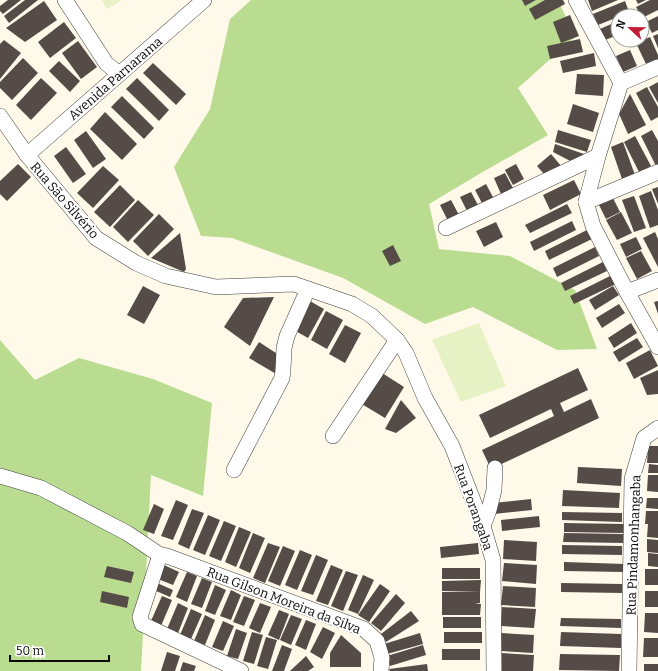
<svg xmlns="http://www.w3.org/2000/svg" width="658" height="671" viewBox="0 0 658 671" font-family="Bitter,serif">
	<rect width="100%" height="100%" fill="#fff9ea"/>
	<g fill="#badc91">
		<polygon points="251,0 558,0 575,37 518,88 548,135 481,173 429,204 439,249 510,256 575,290 597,349 557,350 473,307 425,324 343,278 232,238 201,236 174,167 210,109 230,19"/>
		<polygon points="0,340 35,380 79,358 153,379 212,403 203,496 151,475 141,671 0,671"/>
	</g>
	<g fill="#e6f1c4">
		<polygon points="102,0 122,0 107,9"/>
		<polygon points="479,323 506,386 461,402 432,340"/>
	</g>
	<g fill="#554b47">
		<polygon points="8,0 21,0 3,14 0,11 0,6"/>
		<polygon points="25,0 38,0 9,23 4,16"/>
		<polygon points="522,0 536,0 525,6"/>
		<polygon points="545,0 563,0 565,4 535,20 529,9"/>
		<polygon points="588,0 618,0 592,11"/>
		<polygon points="636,0 646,0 638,4"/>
		<polygon points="650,0 658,0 658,10 642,18 642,16 641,16 636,7"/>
		<polygon points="44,1 57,20 25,42 6,28"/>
		<polygon points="625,1 629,12 620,16 618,16 618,17 598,25 593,14"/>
		<polygon points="570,15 579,36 561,43 553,22"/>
		<polygon points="658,16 658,30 652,33 646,22"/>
		<polygon points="618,21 618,35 605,40 600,29"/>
		<polygon points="64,22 76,38 50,58 38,42"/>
		<polygon points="658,34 658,48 653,36"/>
		<polygon points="650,37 658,55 658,59 646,64 636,43"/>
		<polygon points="580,39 583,52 550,59 547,46"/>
		<polygon points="4,40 21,53 0,79 0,44"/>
		<polygon points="78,41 97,67 81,79 62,53"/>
		<polygon points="630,50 637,66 623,72 616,56"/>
		<polygon points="594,53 596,66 563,73 560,61"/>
		<polygon points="23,58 38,73 12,100 0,88 0,82"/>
		<polygon points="59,61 80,81 70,92 49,71"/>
		<polygon points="153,63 186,94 176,105 143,73"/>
		<polygon points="577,74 604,75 603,96 575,94"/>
		<polygon points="41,78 57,93 31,120 16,105"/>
		<polygon points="137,78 169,110 159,121 126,89"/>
		<polygon points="658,82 658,103 649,87"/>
		<polygon points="647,87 658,107 658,117 651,121 636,93"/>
		<polygon points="630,94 646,125 628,134 619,114"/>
		<polygon points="122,96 154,128 144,139 111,107"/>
		<polygon points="573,104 599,113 593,132 567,124"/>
		<polygon points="105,112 137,144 122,160 90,129"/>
		<polygon points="558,130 591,140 587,152 555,142"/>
		<polygon points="652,130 658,141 658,165 656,166 641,136"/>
		<polygon points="86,131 106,159 93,168 74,140"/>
		<polygon points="635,136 651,166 639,172 624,142"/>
		<polygon points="623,142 635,175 622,179 611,147"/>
		<polygon points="555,144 587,155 576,164 553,152"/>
		<polygon points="66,147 86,174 73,183 54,156"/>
		<polygon points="551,154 562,167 544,174 537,166"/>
		<polygon points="18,164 31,177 7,201 0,194 0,181"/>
		<polygon points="516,164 524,179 513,185 505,170"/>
		<polygon points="103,166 119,180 93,208 77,193"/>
		<polygon points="505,173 513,188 501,194 494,178"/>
		<polygon points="574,180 581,194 550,210 543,195"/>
		<polygon points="486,184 494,199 483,205 475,190"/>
		<polygon points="120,185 135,200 110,227 94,212"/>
		<polygon points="658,187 658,204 652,189"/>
		<polygon points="651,191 658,210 658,225 650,228 639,196"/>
		<polygon points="471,192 479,207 468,213 460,197"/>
		<polygon points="634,196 646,228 634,232 622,200"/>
		<polygon points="613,198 620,212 606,219 599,205"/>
		<polygon points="138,200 154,215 128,242 113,227"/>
		<polygon points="451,200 459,215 448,221 440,205"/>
		<polygon points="567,204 572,213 530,233 525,225"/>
		<polygon points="621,212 632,233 617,240 606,220"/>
		<polygon points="159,214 174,229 148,256 133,241"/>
		<polygon points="572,221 576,230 534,251 530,242"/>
		<polygon points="496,222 503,237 484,247 476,231"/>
		<polygon points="587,230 592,239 549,260 545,251"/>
		<polygon points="655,232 658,239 658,267 643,238"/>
		<polygon points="180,233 186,269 184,272 151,258"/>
		<polygon points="636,237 642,249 626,257 620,244"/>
		<polygon points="393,245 401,261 390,266 382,251"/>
		<polygon points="595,247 599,256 557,277 553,268"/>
		<polygon points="641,251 652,271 637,279 626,258"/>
		<polygon points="603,262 607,271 565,291 561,283"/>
		<polygon points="612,275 616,284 574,304 570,296"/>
		<polygon points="143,286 160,295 144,324 127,315"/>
		<polygon points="613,286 619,295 595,310 589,300"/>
		<polygon points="274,297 250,346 224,327 243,298"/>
		<polygon points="308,300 324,309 308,338 292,329"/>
		<polygon points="658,301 658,314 654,302"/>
		<polygon points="619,304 625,313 602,328 596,318"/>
		<polygon points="326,311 343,320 327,349 311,340"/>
		<polygon points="631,323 637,333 614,348 608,338"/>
		<polygon points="345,325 361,333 345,363 329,354"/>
		<polygon points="637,338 643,347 619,362 613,352"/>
		<polygon points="259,342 279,355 278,375 249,358"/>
		<polygon points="650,350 658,366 634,379 626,363"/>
		<polygon points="578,368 588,390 560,403 564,412 591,399 599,418 491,469 482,450 554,416 551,409 490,438 479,415"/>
		<polygon points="658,370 658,394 647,395 640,378"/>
		<polygon points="379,371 404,387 385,418 360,403"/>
		<polygon points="401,400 416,418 396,433 385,429"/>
		<polygon points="648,446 658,446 658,463 647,463"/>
		<polygon points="649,464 658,465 658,473 648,473"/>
		<polygon points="578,467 622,469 621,486 577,483"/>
		<polygon points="648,475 658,475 658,492 647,491"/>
		<polygon points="563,490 620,493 619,508 562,506"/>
		<polygon points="647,498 658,498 658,509 646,508"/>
		<polygon points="531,499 532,510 494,514 493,503"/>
		<polygon points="176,500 188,505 173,540 161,536"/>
		<polygon points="154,504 164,509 154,534 143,530"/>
		<polygon points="192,509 204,513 189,549 178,544"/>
		<polygon points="646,511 658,511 658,538 647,537 648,524 645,524"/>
		<polygon points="562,512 622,513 622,522 562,520"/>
		<polygon points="208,515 220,520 205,555 193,550"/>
		<polygon points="539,516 540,527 502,531 501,520"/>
		<polygon points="224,521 236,526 221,561 209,556"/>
		<polygon points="564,523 624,524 624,533 564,532"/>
		<polygon points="239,527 251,532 236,567 225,562"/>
		<polygon points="253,533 265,538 250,573 239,568"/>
		<polygon points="564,533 624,534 624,543 563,542"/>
		<polygon points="647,539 658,540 658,553 647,552"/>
		<polygon points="504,540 537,542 536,561 503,559"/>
		<polygon points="268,543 280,547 265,583 253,578"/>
		<polygon points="478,543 479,554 441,558 440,547"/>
		<polygon points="562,545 622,546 622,555 562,554"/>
		<polygon points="283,546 295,551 280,586 268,581"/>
		<polygon points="300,550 312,555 297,590 285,585"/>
		<polygon points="648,553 658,554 658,567 648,566"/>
		<polygon points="316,555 328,560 313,595 301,591"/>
		<polygon points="564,562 625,564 624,572 564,571"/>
		<polygon points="504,563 537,565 536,584 502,581"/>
		<polygon points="164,565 179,572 173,585 158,579"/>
		<polygon points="331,565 343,570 328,605 316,601"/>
		<polygon points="107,566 134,572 131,583 104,577"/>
		<rect x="442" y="568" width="38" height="11"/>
		<rect x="645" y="569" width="13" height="16"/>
		<polygon points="346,571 358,575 343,611 331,606"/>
		<polygon points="187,572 197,576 187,602 176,597"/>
		<polygon points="363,575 374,580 358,614 348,610"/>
		<polygon points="202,578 212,582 202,608 191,604"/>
		<polygon points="481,580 480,592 442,591 442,581"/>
		<polygon points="157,583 173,590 170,597 154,590"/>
		<polygon points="561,583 622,584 622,593 561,592"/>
		<polygon points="380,584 390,591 369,622 358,615"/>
		<polygon points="215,585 226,590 215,615 205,611"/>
		<polygon points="503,586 536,588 535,607 501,605"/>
		<polygon points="231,590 241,595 231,620 220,616"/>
		<polygon points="102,591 129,597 127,608 100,602"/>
		<rect x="645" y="591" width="13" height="16"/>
		<polygon points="442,592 480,592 480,603 475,604 481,604 480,615 442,615"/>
		<polygon points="396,594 405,603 381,631 371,623"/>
		<polygon points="162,596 172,600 161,626 151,621"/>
		<polygon points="244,596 255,600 244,626 233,622"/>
		<polygon points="178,603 188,608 178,633 167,629"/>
		<polygon points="260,603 271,607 260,633 249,628"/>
		<polygon points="502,607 536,609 534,628 501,626"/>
		<polygon points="191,609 202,614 191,639 180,635"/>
		<polygon points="279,610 289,614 279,640 268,635"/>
		<polygon points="411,611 419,621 386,642 381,634"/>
		<polygon points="645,613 658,613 658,633 644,632"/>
		<polygon points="205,615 215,620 205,645 194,641"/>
		<polygon points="291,615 302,619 291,645 280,640"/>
		<rect x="443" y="617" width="38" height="11"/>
		<polygon points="561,618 621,619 621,628 560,626"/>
		<polygon points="306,620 316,624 306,650 295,645"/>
		<polygon points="223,621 234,626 223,651 212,647"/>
		<polygon points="323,627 335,633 322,659 310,652"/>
		<polygon points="236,629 247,633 238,659 227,656"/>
		<polygon points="252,632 263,635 254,664 243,661"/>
		<rect x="444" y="632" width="38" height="11"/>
		<polygon points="561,632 621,634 621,648 560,646"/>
		<polygon points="420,633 423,644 387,654 384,644"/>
		<polygon points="501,633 534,635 533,653 500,651"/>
		<polygon points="341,635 361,653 361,667 330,667 330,653"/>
		<polygon points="266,637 277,640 268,669 257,666"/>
		<polygon points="644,638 658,638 658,657 643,657"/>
		<polygon points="282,645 292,649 284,671 272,671"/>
		<polygon points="423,645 426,655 390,666 387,656"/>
		<rect x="442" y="649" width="38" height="11"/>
		<polygon points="167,652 180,656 175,671 161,671"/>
		<polygon points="501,653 534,655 533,671 499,671"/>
		<polygon points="560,654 620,655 619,671 559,670"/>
		<polygon points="306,656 314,667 308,671 290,671"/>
		<polygon points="183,662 196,666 194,671 180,671"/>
		<polygon points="427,664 428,671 390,671 389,669"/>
		<rect x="644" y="664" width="14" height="7"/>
	</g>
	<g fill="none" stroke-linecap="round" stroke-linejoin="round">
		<g stroke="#3e3e3e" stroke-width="16">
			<g id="minor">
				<polyline points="65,0 106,63 119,74"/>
				<polyline points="576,0 621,83 598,156 586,202 593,226 627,292 658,347"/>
				<polyline points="621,83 658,67"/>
				<polyline points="0,116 27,155 96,238 136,263 166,276 216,287 294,284 352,304 372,316 397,340 406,353 425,398 452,446 483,526 493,560 494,671"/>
				<polyline points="27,155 204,0"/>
				<polyline points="586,202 658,172"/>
				<polyline points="446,228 598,156"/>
				<polyline points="627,292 658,280"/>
				<polyline points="333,436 397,340"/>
				<polyline points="234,470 282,378 283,370 284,348 287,336 308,289"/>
				<polyline points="0,476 41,488 127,533 160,555"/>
				<polyline points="483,526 489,510 494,490 495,468"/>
				<polyline points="160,555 167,556 364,629 377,641 382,658 381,671"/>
				<polyline points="160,555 140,617 142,624 241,671"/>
				<polyline points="629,671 632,479 644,438 658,428"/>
			</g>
		</g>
		<use href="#minor" stroke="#fff" stroke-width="15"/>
	</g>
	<g text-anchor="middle" stroke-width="4" stroke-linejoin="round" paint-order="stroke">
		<g font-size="13" fill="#0b0b0b" stroke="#fff">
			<text transform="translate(115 78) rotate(-41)" y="5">Avenida Parnarama</text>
			<text transform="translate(65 200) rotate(49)" y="5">Rua São Silvério</text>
			<text transform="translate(474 507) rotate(70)" y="5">Rua Porangaba</text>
			<text transform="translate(633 545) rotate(-88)" y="5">Rua Pindamonhangaba</text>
			<text transform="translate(284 600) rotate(21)" y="5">Rua Gilson Moreira da Silva</text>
		</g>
	</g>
	<g transform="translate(630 28) rotate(292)"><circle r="19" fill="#ffffff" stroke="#9d9d9d"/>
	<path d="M0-3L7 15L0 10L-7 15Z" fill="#c11e35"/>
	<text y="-6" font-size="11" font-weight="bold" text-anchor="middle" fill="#0b0b0b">N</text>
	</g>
	<path d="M10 655v6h99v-6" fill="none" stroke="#0b0b0b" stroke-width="2"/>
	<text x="16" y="655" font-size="12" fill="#0b0b0b" stroke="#ffffff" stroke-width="3" paint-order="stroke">50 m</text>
</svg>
